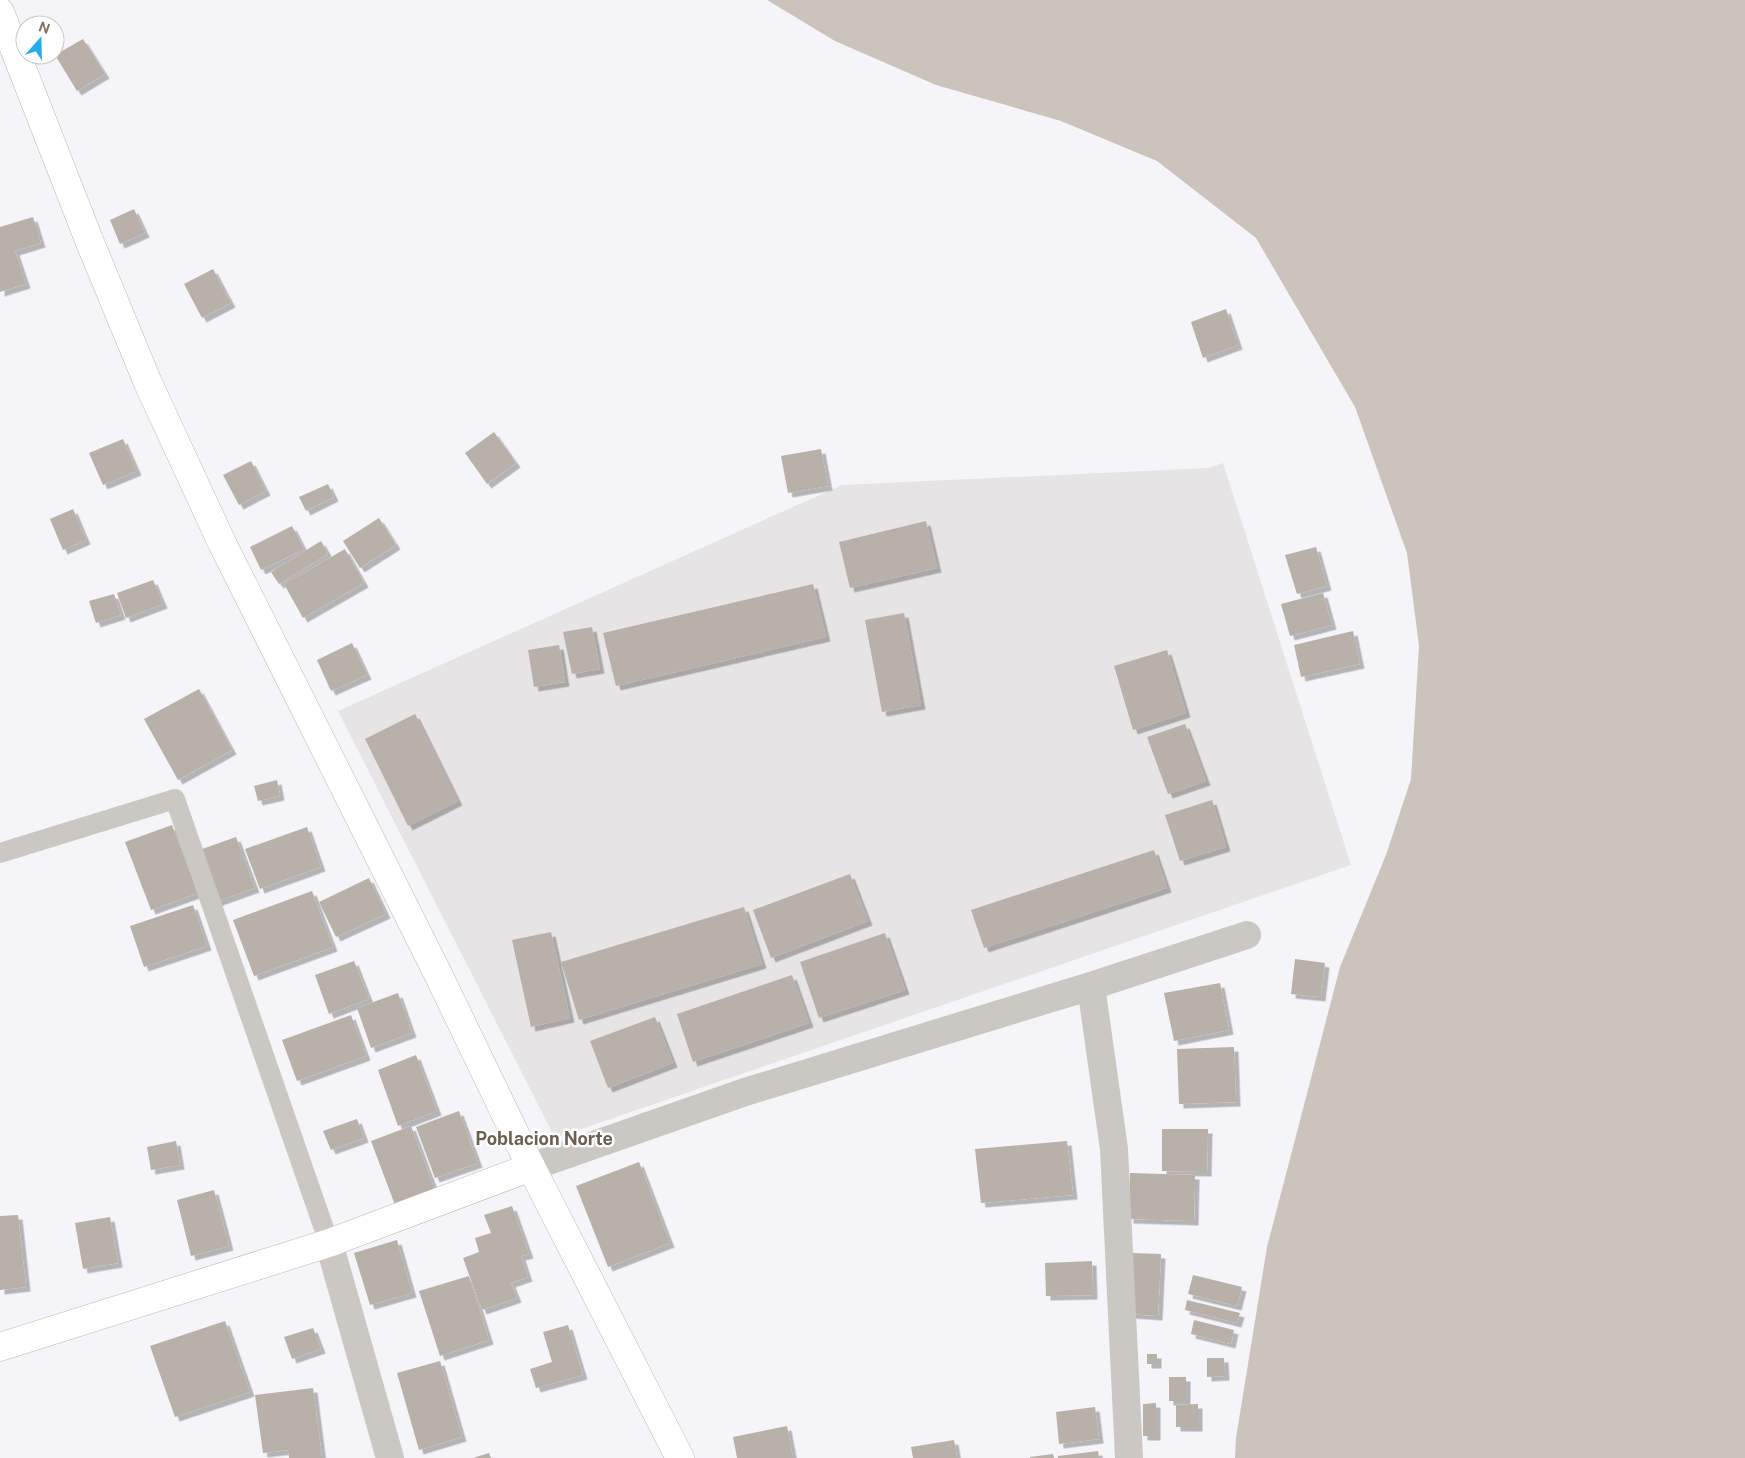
<svg xmlns="http://www.w3.org/2000/svg" width="1745" height="1458" viewBox="0 0 1745 1458" font-family="'Public Sans',sans-serif">
	<defs>
		<filter id="shadow"><feDropShadow dx="4.5" dy="4.5" stdDeviation="0" flood-color="#0004"/></filter>
	</defs>
	<rect width="100%" height="100%" fill="#f5f4f8"/>
	<polygon fill="#e6e4e5" points="1223,463 1351,865 555,1138 338,711 842,485 1209,468"/>
	<polygon fill="#cdc3bd" points="767,0 1745,0 1745,1458 1235,1458 1236,1438 1267,1247 1340,967 1386,855 1411,779 1419,646 1407,553 1355,407 1256,238 1157,161 1061,121 936,85 835,41"/>
	<g fill="#b8b0a9" filter="url(#shadow)">
		<polygon points="83,39 105,74 77,91 55,55"/>
		<polygon points="134,209 145,233 120,244 110,220"/>
		<polygon points="33,217 41,243 15,251 26,284 0,292 0,227"/>
		<polygon points="213,269 231,303 202,318 184,284"/>
		<polygon points="1226,309 1238,345 1203,358 1191,322"/>
		<polygon points="494,432 516,463 487,484 465,453"/>
		<polygon points="123,439 137,471 103,485 89,453"/>
		<polygon points="821,449 828,486 788,493 781,456"/>
		<polygon points="251,461 266,491 239,505 223,475"/>
		<polygon points="328,484 334,497 306,511 299,497"/>
		<polygon points="73,509 86,540 63,550 50,519"/>
		<polygon points="379,518 396,545 360,568 343,541"/>
		<polygon points="926,521 937,568 850,588 839,542"/>
		<polygon points="292,526 304,549 261,570 250,547"/>
		<polygon points="321,541 328,554 279,584 271,572"/>
		<polygon points="1316,547 1327,586 1297,594 1285,555"/>
		<polygon points="345,549 364,583 303,618 284,584"/>
		<polygon points="153,580 163,604 126,618 117,593"/>
		<polygon points="813,584 826,637 616,686 603,633"/>
		<polygon points="1323,593 1332,625 1290,636 1281,604"/>
		<polygon points="114,594 121,615 96,623 89,601"/>
		<polygon points="904,613 921,705 882,712 865,620"/>
		<polygon points="592,627 600,669 572,674 563,632"/>
		<polygon points="1353,631 1360,664 1301,677 1294,645"/>
		<polygon points="352,643 367,675 331,691 317,660"/>
		<polygon points="559,645 565,682 534,687 528,650"/>
		<polygon points="1167,650 1186,713 1133,730 1114,666"/>
		<polygon points="199,689 232,750 178,780 144,719"/>
		<polygon points="415,714 458,801 408,826 365,739"/>
		<polygon points="1185,724 1206,781 1168,794 1147,737"/>
		<polygon points="277,780 280,796 258,801 254,786"/>
		<polygon points="1212,800 1226,847 1180,861 1165,815"/>
		<polygon points="172,825 198,893 151,910 125,842"/>
		<polygon points="307,827 321,867 260,889 245,849"/>
		<polygon points="236,837 255,888 213,903 194,852"/>
		<polygon points="1154,850 1167,888 984,948 971,910"/>
		<polygon points="850,874 868,921 771,958 753,910"/>
		<polygon points="369,878 386,914 336,937 319,902"/>
		<polygon points="312,891 333,947 254,976 233,920"/>
		<polygon points="193,905 207,946 144,967 130,926"/>
		<polygon points="744,907 762,964 579,1020 561,962"/>
		<polygon points="551,932 570,1018 531,1027 512,940"/>
		<polygon points="885,933 905,990 819,1018 800,962"/>
		<polygon points="1295,959 1325,963 1321,997 1291,994"/>
		<polygon points="354,961 369,999 329,1014 315,975"/>
		<polygon points="792,975 809,1023 693,1062 677,1014"/>
		<polygon points="1220,983 1229,1030 1174,1041 1164,993"/>
		<polygon points="398,993 412,1033 371,1048 357,1008"/>
		<polygon points="351,1015 366,1056 297,1081 282,1040"/>
		<polygon points="655,1017 673,1063 608,1088 590,1041"/>
		<polygon points="1234,1047 1236,1102 1179,1104 1177,1049"/>
		<polygon points="416,1055 437,1111 398,1126 378,1070"/>
		<polygon points="459,1111 478,1163 435,1178 416,1127"/>
		<polygon points="357,1119 364,1138 331,1150 323,1131"/>
		<polygon points="411,1126 435,1190 395,1205 371,1141"/>
		<polygon points="1162,1129 1208,1129 1207,1172 1162,1171"/>
		<polygon points="176,1141 180,1165 151,1170 147,1147"/>
		<polygon points="1067,1141 1073,1195 981,1203 975,1149"/>
		<polygon points="639,1162 670,1243 608,1267 576,1186"/>
		<polygon points="1130,1173 1195,1175 1194,1221 1129,1219"/>
		<polygon points="214,1190 229,1246 191,1256 177,1200"/>
		<polygon points="512,1206 529,1254 521,1256 528,1277 511,1283 517,1298 482,1310 463,1258 479,1252 475,1238 491,1233 484,1215"/>
		<polygon points="18,1215 26,1287 0,1290 0,1216"/>
		<polygon points="110,1217 118,1263 83,1269 75,1223"/>
		<polygon points="397,1240 412,1293 370,1305 354,1253"/>
		<polygon points="1132,1253 1161,1254 1158,1316 1129,1314"/>
		<polygon points="1092,1261 1093,1295 1046,1296 1045,1263"/>
		<polygon points="1193,1275 1242,1287 1237,1306 1188,1294"/>
		<polygon points="469,1276 489,1340 440,1356 419,1291"/>
		<polygon points="1187,1300 1240,1313 1237,1323 1185,1310"/>
		<polygon points="1194,1320 1234,1330 1231,1344 1191,1334"/>
		<polygon points="225,1321 250,1392 175,1417 150,1346"/>
		<polygon points="568,1325 583,1375 536,1388 530,1369 552,1362 543,1332"/>
		<polygon points="313,1328 321,1349 292,1359 284,1337"/>
		<rect x="1147" y="1354" width="10" height="10"/>
		<polygon points="1207,1358 1224,1358 1225,1376 1207,1377"/>
		<polygon points="440,1361 462,1437 419,1450 397,1373"/>
		<rect x="1169" y="1377" width="17" height="24"/>
		<polygon points="313,1388 322,1458 289,1458 288,1450 263,1453 255,1395"/>
		<polygon points="1156,1403 1156,1436 1143,1436 1143,1404"/>
		<polygon points="1198,1404 1198,1427 1176,1427 1176,1405"/>
		<polygon points="1095,1407 1099,1439 1059,1444 1056,1412"/>
		<polygon points="787,1426 793,1458 737,1458 733,1437"/>
		<polygon points="954,1440 957,1458 913,1458 911,1447"/>
		<polygon points="1098,1451 1099,1458 1058,1458 1058,1456"/>
		<polygon points="489,1453 491,1458 473,1458"/>
		<polygon points="1053,1454 1054,1458 1030,1458 1030,1457"/>
	</g>
	<g fill="none" stroke-linecap="round" stroke-linejoin="round">
		<g stroke="#beb8b2" stroke-width="29">
			<g id="secondary">
				<polyline points="0,12 89,240 148,383 222,543 438,974 531,1167 680,1458"/>
				<polyline points="0,1347 329,1243 531,1167"/>
			</g>
		</g>
		<polyline stroke="#cbc7c2" stroke-width="20" points="0,853 175,799 329,1243"/>
		<g stroke="#cbc7c2" stroke-width="28">
			<polyline points="1091,986 1114,1149 1129,1458"/>
			<polyline points="531,1167 745,1092 1091,986 1247,935"/>
			<polyline points="329,1243 390,1458"/>
		</g>
		<use href="#secondary" stroke="#fff" stroke-width="28"/>
	</g>
	<g text-anchor="middle" stroke-width="5" stroke-linejoin="round" paint-order="stroke">
		<g font-size="18" font-weight="bold" fill="#6c6053" stroke="#fff">
			<text x="544" y="1145">Poblacion Norte</text>
		</g>
	</g>
	<g transform="translate(40 40) rotate(20)"><circle r="24" fill="#ffffff" stroke="#cdc7c0"/>
	<path d="M0-4L9 19L0 12L-9 19Z" fill="#20adec"/>
	<text y="-8" font-size="14" font-weight="bold" text-anchor="middle" fill="#817261">N</text>
	</g>
</svg>
